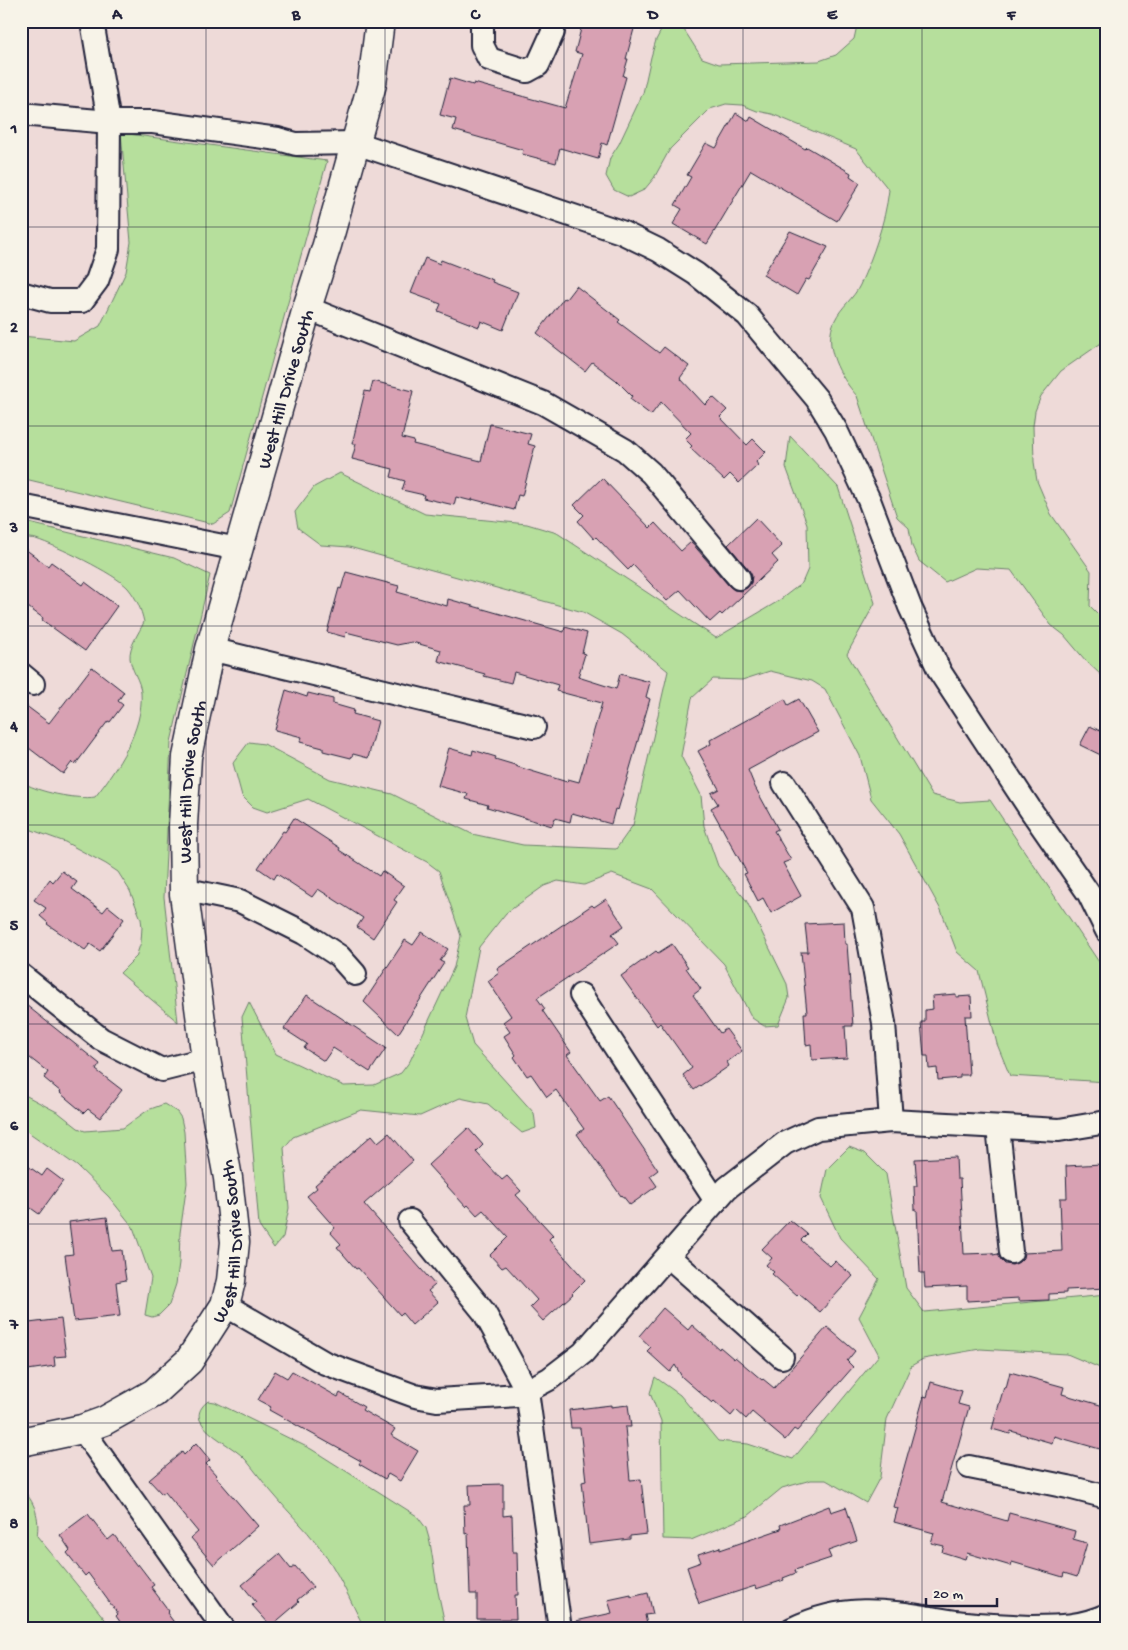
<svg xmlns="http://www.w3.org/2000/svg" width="1128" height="1650" viewBox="0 0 1128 1650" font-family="'Gochi Hand',sans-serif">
	<rect width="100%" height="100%" fill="#eedad8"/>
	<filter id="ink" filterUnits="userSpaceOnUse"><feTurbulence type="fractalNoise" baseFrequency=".02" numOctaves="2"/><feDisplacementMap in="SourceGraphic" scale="10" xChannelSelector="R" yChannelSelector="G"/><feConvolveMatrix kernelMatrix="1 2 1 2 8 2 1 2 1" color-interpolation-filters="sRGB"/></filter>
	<g filter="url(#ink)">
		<g fill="#b6df9c" stroke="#6c806c">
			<path d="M 858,21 L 1107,21 L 1107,339 L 1061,371 L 1041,396 L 1035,411 L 1033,426 L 1034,462 L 1037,481 L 1051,514 L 1091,571 L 1090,606 L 1107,623 L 1107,678 L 1100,674 L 1086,661 L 1064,635 L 1051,625 L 1011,570 L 976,568 L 945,582 L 919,561 L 912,546 L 909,528 L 897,517 L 857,396 C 840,377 822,345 835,320 C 841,307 854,298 860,285 C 873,256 885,223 889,190 L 856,149 L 772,114 L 757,111 L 742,105 L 726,104 L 710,109 L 670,149 L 654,178 L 644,190 L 629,197 L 614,190 L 606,176 L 610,158 L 619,144 L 643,93 L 651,57 L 656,40 L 664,25 L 681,25 L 702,58 L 719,64 L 819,61 L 836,55 L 854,39 Z"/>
			<polygon points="121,133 327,161 230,513 213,524 21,478 21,336 74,341 100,326 126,272 131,242"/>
			<polygon points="790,436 838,487 875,603 847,654 932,795 960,802 990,800 1107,974 1107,1082 1010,1076 997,1044 979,971 957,952 941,910 899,834 871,799 860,756 825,689 812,681 770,671 742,680 713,679 692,698 681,756 701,795 704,826 718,866 746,900 787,984 789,998 778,1025 764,1026 752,1018 724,964 652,889 612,874 584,885 558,881 544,886 506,913 479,947 465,1018 473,1045 534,1113 536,1128 522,1133 488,1104 460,1098 420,1116 361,1110 293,1137 284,1148 289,1208 283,1237 274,1248 259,1226 242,1017 249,1002 276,1054 344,1086 374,1085 401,1073 410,1061 454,967 461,936 439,871 427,862 308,799 267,812 253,807 242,796 233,763 249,742 264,744 330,779 392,794 472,834 523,845 616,849 633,825 668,671 622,634 583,612 349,547 321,545 298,528 295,512 314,487 340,473 425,514 527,524 557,533 716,638 777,602 802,583 808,569 807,524 786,467"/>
			<path d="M 21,521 L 174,558 L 210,575 L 171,742 L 164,897 L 178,1022 L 120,973 L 136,957 L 141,942 L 142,927 L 141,919 L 130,891 L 118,872 L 106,864 L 65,842 L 21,826 L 21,781 C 35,792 78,800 95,797 C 117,769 144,729 141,692 C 140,680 131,670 130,658 C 129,646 139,633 144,622 C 141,609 137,599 128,588 C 114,573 57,546 36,539 C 32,538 26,538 21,537 Z"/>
			<polygon points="21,1093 59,1113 78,1128 85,1131 123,1128 148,1110 164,1104 177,1112 181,1118 184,1132 187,1183 180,1233 179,1263 176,1284 169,1305 159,1315 152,1317 145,1315 151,1278 133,1227 109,1197 77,1166 21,1127"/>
			<polygon points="849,1147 865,1153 886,1174 906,1288 924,1312 1107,1295 1107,1371 1067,1354 980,1349 923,1359 911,1366 887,1419 880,1477 866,1503 826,1480 811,1480 782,1488 748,1516 691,1540 663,1539 661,1421 650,1393 655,1377 680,1395 718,1441 748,1444 793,1459 879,1355 859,1317 879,1279 840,1238 821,1198 827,1169"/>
			<path d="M 208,1401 L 215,1402 L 311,1449 L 417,1516 L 426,1528 L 430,1542 L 437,1587 L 446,1629 L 365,1629 C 350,1601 338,1570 318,1545 C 305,1528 289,1513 275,1496 C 265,1485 256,1472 246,1460 C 234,1446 208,1437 200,1420 C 197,1412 202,1406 208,1401 Z"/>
			<path d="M 21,1489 C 35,1500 40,1519 37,1536 L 113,1629 L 25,1629 L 21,1627 Z"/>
		</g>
		<g fill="#d8a1b3" stroke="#22223b">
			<polygon points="583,21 621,21 635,25 626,59 628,59 623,76 626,77 607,145 602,143 598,159 560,148 556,163 522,154 523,150 453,130 456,119 440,115 450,78 473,85 474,83 565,108 582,54 575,52"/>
			<polygon points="736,113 749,121 751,117 805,149 807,147 851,173 850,176 860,183 837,221 751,170 707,244 673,224 682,209 675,205 691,177 687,175 706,143 716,148"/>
			<polygon points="790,231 828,247 809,280 806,279 797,295 763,275"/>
			<polygon points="425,258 440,264 441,260 493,280 492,282 518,292 503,330 481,321 479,327 438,311 441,304 411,293"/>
			<polygon points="576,286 620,320 618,322 659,353 664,347 689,366 680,378 705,405 713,397 727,410 720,417 747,445 753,439 766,452 756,462 758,465 739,483 730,474 724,480 690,448 692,446 685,439 691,433 661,402 651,415 630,399 632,396 616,380 592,362 585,371 537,333 564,298 566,299"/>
			<polygon points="373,381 413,391 402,438 414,441 413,444 481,461 490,424 531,434 528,444 535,446 522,496 518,495 514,510 472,499 472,501 456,497 454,505 423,498 424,495 402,490 405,481 391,477 393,469 352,459 356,444 352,444 365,391 370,392"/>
			<polygon points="602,478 650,528 655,523 681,551 691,542 729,586 734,590 741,591 747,588 751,583 752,576 749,570 728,545 756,518 782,546 772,555 778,562 722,615 720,613 710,622 680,590 667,601 633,565 628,570 596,537 594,539 578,521 584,515 574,505"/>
			<polygon points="21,546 48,566 51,562 83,585 85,582 117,606 85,651 42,620 43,618 21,602"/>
			<polygon points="346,572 399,586 397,592 447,606 448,599 564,632 565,627 587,633 582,653 585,654 578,677 616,689 620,674 650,682 646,697 650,699 618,810 615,809 611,824 572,813 570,822 555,818 552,826 487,807 488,805 466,799 468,794 438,786 449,748 472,755 473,750 496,757 495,759 515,765 515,766 567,782 568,779 579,782 602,703 556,691 558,685 514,672 511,683 484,676 485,674 438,661 441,650 412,642 397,645 346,632 345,637 327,632 339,588 341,589"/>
			<polygon points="92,667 124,692 118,701 123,705 110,722 108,721 75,765 72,762 63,774 21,742 21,702 49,723"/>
			<polygon points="286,690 307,697 308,693 333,699 333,704 354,710 353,714 378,721 368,758 353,754 351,758 323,751 323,748 300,742 302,737 275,730"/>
			<polygon points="785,699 788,705 799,699 818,732 748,770 755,787 778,829 774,831 791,860 783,863 801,896 771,913 763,898 758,901 744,874 747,873 711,808 718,804 711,793 719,789 698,751 711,744 710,740"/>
			<polygon points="1090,726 1107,734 1107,758 1080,745"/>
			<polygon points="294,818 340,848 339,850 379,876 382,871 404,886 394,900 397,902 373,938 357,927 363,918 318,889 312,897 277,874 274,879 258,868 283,831 285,832"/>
			<polygon points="62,871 77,882 72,889 103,912 108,906 124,919 100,951 90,944 85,950 47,924 48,923 40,916 46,908 34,900 50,879 53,882"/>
			<polygon points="606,899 624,926 612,934 619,943 537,998 545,1009 542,1010 571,1052 567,1055 600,1101 608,1096 658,1170 650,1176 657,1186 630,1205 622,1195 621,1196 577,1134 584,1129 556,1090 547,1097 531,1074 527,1076 514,1057 516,1055 504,1036 510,1032 503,1022 511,1016 488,981 499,973 497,969 592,905 594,907"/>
			<polygon points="844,922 845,944 847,944 853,1026 845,1026 847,1058 812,1060 811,1044 806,1045 804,1013 807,1013 801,952 808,952 805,924"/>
			<polygon points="422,932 448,949 440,961 444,963 398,1034 364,1002 405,940 413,945"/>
			<polygon points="672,944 688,967 686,968 701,989 693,995 720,1033 726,1029 742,1051 727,1062 729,1066 694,1090 683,1075 692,1068 660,1023 657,1026 621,976 656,951 658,953"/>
			<polygon points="956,994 956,997 971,996 972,1016 965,1016 969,1075 960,1075 960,1078 938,1080 937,1068 929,1069 928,1056 924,1056 921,1022 925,1022 925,1010 933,1009 932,996"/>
			<polygon points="307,995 386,1048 370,1072 333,1048 324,1061 304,1048 307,1044 284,1029"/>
			<polygon points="21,1001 100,1064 96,1070 122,1090 100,1118 88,1109 84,1113 60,1093 61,1092 44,1078 48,1072 21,1051"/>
			<polygon points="468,1128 483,1145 476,1152 502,1180 507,1176 521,1191 516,1195 553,1235 549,1239 585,1280 572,1293 573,1294 543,1321 530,1307 537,1300 506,1266 502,1268 490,1255 508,1237 483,1210 477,1215 468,1205 466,1207 428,1165"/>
			<polygon points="389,1133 413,1161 364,1204 435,1285 428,1291 438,1302 412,1325 402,1313 400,1315 358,1268 356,1269 337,1247 341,1244 330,1232 335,1228 307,1196 317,1188 315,1185 372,1135 378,1142"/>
			<polygon points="956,1157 957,1179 960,1179 964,1254 993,1253 993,1255 998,1254 1001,1260 1005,1264 1012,1265 1019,1262 1023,1258 1024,1253 1062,1251 1060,1198 1067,1198 1066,1166 1102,1164 1103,1180 1107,1180 1107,1288 1066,1290 1066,1293 1049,1294 1049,1300 1019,1301 1019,1298 967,1301 967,1286 925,1288 924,1273 920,1273 917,1210 915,1210 914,1186 917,1186 915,1159"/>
			<polygon points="21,1161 42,1176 47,1169 63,1181 39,1214 21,1201"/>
			<polygon points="107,1217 112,1251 122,1250 124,1267 126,1280 116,1282 120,1316 74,1321 65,1255 73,1254 69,1222"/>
			<polygon points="790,1220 807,1234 801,1240 815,1253 830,1266 835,1261 853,1276 820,1312 799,1294 797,1296 772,1274 774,1272 766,1265 772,1258 762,1249"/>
			<polygon points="663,1308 688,1330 692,1325 719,1349 720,1347 734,1359 735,1357 762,1380 763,1379 774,1388 827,1327 855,1351 847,1361 853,1367 797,1431 794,1429 785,1440 752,1412 746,1419 736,1410 731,1416 714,1401 712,1403 682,1377 675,1365 670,1372 647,1351 651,1347 639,1336"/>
			<polygon points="61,1319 66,1356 54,1357 55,1366 21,1371 21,1324"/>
			<polygon points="275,1371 287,1378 292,1371 338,1397 340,1393 364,1407 362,1410 395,1429 391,1435 418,1451 400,1481 388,1474 385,1479 359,1464 361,1461 269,1410 271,1407 258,1400"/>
			<polygon points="1010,1372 1064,1387 1062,1394 1107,1407 1107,1451 1054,1436 1052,1443 1011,1431 1010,1434 992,1429 1004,1387 1006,1388"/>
			<polygon points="931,1382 962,1391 958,1404 969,1407 942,1502 1007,1521 1009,1513 1075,1531 1073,1539 1087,1543 1077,1577 1064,1573 1063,1577 1012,1562 1011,1566 967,1553 965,1559 942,1552 944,1546 931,1543 934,1533 894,1522 898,1508 893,1507 924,1396 927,1397"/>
			<polygon points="611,1405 611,1407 628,1405 631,1427 625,1427 630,1480 641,1479 647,1534 630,1536 630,1539 589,1544 582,1482 586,1481 580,1428 571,1428 569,1410"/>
			<polygon points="196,1443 210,1460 206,1464 217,1476 216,1477 258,1526 214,1565 191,1538 198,1532 165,1492 162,1494 149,1480 182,1452 184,1455"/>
			<polygon points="503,1484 503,1516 512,1515 513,1552 517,1552 518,1595 515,1595 516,1619 477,1619 477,1594 470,1594 468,1533 465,1534 464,1505 470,1505 469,1485"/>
			<polygon points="829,1506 831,1512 846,1507 857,1541 828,1551 831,1558 795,1570 796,1573 783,1578 784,1580 756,1589 755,1586 699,1604 687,1567 701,1562 698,1554 720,1547 720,1550 781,1529 780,1525"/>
			<polygon points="88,1514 108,1540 114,1535 137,1566 138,1564 154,1585 151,1587 169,1611 167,1613 179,1629 125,1629 116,1616 118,1614 88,1573 85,1576 67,1553 70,1550 60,1535"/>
			<polygon points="279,1554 291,1569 295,1566 313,1587 297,1600 299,1602 271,1626 252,1605 256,1602 242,1585"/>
			<polygon points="648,1593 653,1614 645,1615 648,1629 577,1629 576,1621 612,1613 608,1600 631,1595 631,1597"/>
		</g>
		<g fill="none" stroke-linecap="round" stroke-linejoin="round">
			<g stroke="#22223b" stroke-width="26">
				<g id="minor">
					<polyline points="482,21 482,45 489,59 527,71 538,65 553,32 553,21"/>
					<polyline points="21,114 109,122 153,122 278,139 296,144 356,143 621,232 658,250 696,274 747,315 817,399 836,430 869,500 910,607 940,672 1030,809 1089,894 1107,931"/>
					<polyline points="21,293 50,301 82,301 97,281 108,249 109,122 92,21"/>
					<polyline points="307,308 543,403 625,450 651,473 739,578"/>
					<polyline points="21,506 238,549"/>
					<polyline points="210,649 534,727"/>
					<polyline points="21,674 33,684"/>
					<polyline points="784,783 863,908 884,1023 891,1121"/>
					<polyline points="184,894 197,892 240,901 304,933 339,956 355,974"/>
					<polyline points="21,975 101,1039 162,1070 206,1059"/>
					<polyline points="581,995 716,1201"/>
					<polyline points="998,1127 1011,1252"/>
					<polyline points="410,1221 484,1312 527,1391 560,1629"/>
					<polyline points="668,1256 782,1357"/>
					<polyline points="225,1305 325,1363 415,1396 437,1400 519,1395 549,1379 583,1353 727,1188 785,1143 818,1128 891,1121 1059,1130 1107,1122"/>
					<polyline points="82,1429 224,1629"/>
					<polyline points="969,1467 1068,1487 1107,1497"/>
					<path d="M 792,1629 C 850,1600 896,1613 956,1622 C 981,1625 1007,1626 1032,1627 C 1060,1627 1080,1627 1107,1615"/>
				</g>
			</g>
			<g stroke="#22223b" stroke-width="31">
				<g id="tertiary">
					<path id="s1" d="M 21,1442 L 82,1429 L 104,1421 L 154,1393 L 189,1361 L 225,1305 L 231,1281 L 235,1242 L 228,1178 L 206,1059 L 184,894 L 183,825 L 187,757 L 210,649 L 307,308 L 327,245 L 372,84 L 380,21"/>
				</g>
			</g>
			<use href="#minor" stroke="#f7f3e8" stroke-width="22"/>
			<use href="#tertiary" stroke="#f7f3e8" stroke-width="28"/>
		</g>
	</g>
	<path fill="none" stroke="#22223b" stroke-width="1" stroke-opacity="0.55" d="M 206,21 L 206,1629M 385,21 L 385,1629M 564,21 L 564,1629M 743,21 L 743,1629M 922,21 L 922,1629M 21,227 L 1107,227M 21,426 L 1107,426M 21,626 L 1107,626M 21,825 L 1107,825M 21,1024 L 1107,1024M 21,1224 L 1107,1224M 21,1423 L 1107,1423"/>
	<g text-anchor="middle" stroke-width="4" stroke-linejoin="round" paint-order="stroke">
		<g font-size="19" fill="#22223b" stroke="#f7f3e8">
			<text dy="7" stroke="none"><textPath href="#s1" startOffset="1191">West Hill Drive South</textPath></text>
			<text dy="7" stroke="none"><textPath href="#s1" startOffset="786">West Hill Drive South</textPath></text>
			<text dy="7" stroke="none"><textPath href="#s1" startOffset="321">West Hill Drive South</textPath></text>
		</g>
	</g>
	<rect width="1128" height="1650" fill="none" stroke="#f7f3e8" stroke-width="55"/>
	<path d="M926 1598v8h71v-8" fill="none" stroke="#22223b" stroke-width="2.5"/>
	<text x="933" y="1598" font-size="15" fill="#22223b" stroke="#f7f3e8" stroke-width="4" paint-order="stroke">20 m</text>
	<rect x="28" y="28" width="1072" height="1594" fill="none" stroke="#22223b" stroke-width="2"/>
	<g font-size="16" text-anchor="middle" font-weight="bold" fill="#22223b">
		<text x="117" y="19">A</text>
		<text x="296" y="19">B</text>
		<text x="475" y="19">C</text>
		<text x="653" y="19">D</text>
		<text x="832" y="19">E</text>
		<text x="1011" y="19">F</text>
		<text x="14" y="133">1</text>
		<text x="14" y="332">2</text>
		<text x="14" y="532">3</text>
		<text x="14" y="731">4</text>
		<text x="14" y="930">5</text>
		<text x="14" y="1130">6</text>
		<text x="14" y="1329">7</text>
		<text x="14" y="1528">8</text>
	</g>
</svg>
